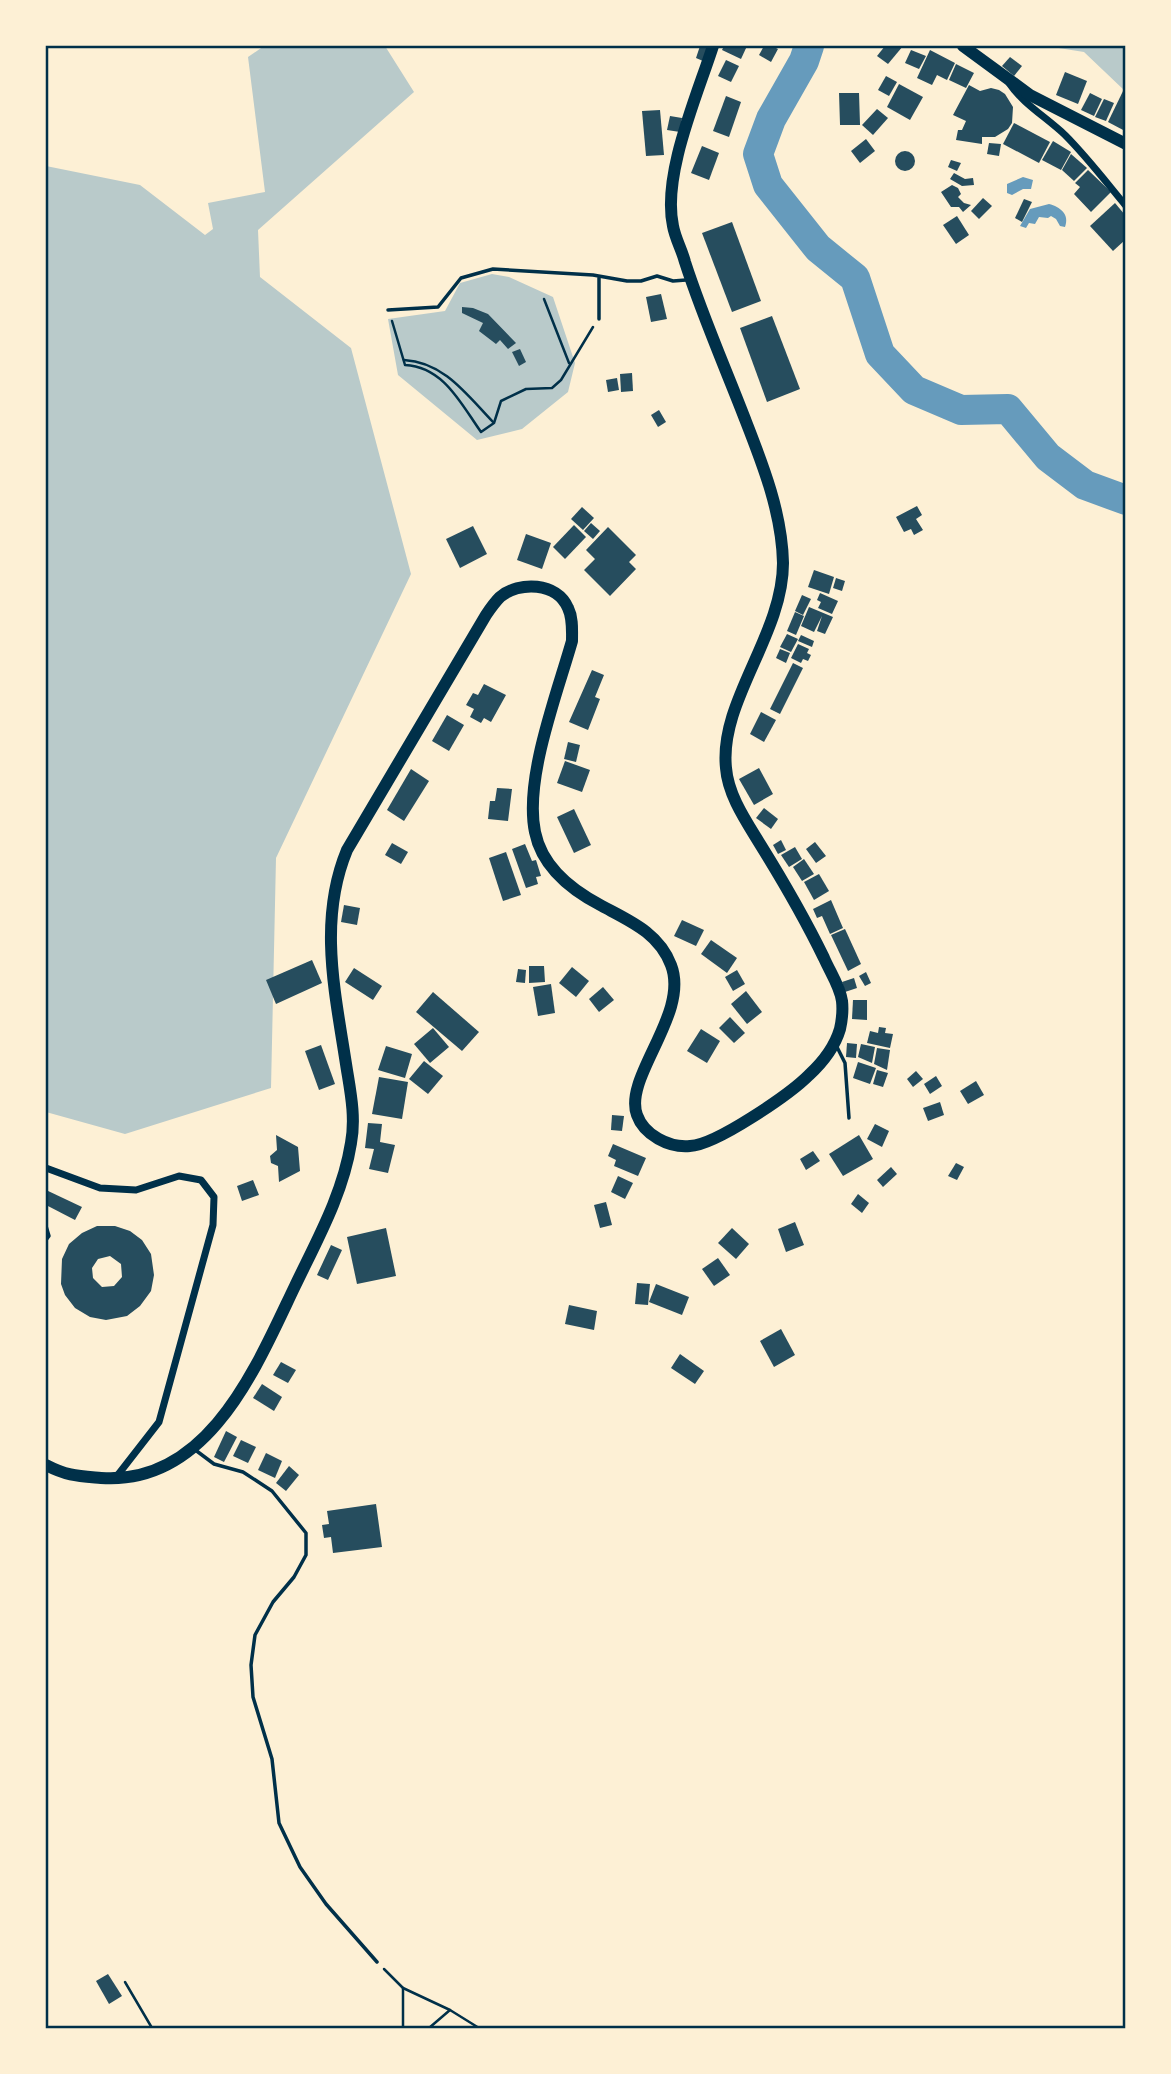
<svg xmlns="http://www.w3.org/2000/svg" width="1171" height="2074" viewBox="0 0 1171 2074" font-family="'DejaVu Sans',sans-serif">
	<rect width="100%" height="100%" fill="#fdf0d5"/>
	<g fill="#b9caca">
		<polygon points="264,46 385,46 414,92 258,230 260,277 351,348 411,574 276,858 271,1088 125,1134 46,1112 46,166 140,185 205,235 213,229 208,203 265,192 248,57"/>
		<polygon points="1046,46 1125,46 1125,91 1084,52"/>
		<polygon points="492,274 509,277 553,297 575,363 568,392 522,429 477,440 398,375 388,319 445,311 460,283"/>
	</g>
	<g fill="#669bbc">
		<polygon points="1023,177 1033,180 1031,189 1023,189 1012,195 1007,193 1007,184"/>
		<path d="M 1049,204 C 1060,207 1070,214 1065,227 L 1060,226 L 1056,219 L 1051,216 L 1048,218 L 1039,217 L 1035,224 L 1029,223 L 1026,228 L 1020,226 L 1030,209 Z"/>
	</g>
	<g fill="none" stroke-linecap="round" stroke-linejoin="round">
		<polyline stroke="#669bbc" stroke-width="30" points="809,46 804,61 771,119 758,154 768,185 818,248 855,278 880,354 914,390 961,410 1008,409 1048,457 1085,485 1126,500"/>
	</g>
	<g fill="#264d5e" fill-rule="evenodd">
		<polygon points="700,46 709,46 703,61 696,58"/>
		<polygon points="724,46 747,46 741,59 722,50"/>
		<polygon points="764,46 772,46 778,49 771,62 759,55"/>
		<polygon points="885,46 903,46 888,64 877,56"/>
		<polygon points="911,50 926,56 919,69 905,63"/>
		<polygon points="930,50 955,63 947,80 937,75 932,85 917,78"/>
		<polygon points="1010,57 1022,66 1014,76 1002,66"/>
		<polygon points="726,60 739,66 731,82 718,76"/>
		<polygon points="956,64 974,73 966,88 949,80"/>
		<polygon points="1065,72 1087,81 1078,104 1056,95"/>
		<polygon points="886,76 897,82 889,96 878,90"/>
		<polygon points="899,84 923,97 910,120 887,107"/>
		<polygon points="969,85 980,91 991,88 999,90 1005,94 1013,107 1012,123 1008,129 995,137 982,137 982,144 956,140 958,130 962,130 966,121 953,115"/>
		<polygon points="1124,89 1125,90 1125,131 1108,122"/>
		<polygon points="839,93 859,93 860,125 840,125"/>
		<polygon points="1090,93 1102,99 1094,116 1081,110"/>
		<polygon points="726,96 741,102 729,137 713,131"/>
		<polygon points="1104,99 1114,103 1106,121 1095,117"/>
		<polygon points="877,109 888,118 873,135 862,125"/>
		<polygon points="660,110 664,155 646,156 642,111"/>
		<polygon points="670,116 682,118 680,132 667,130"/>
		<polygon points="1014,123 1050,142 1039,163 1003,144"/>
		<polygon points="866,139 875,151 860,163 851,151"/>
		<polygon points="1053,141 1071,152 1061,170 1042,160"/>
		<polygon points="989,143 1001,144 999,156 987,154"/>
		<polygon points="702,146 719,153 709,180 691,173"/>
		<circle cx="905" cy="161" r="10"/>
		<polygon points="1071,154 1087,168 1074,181 1062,170"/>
		<polygon points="951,160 961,163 957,171 948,167"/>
		<polygon points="1088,170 1111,192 1091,212 1074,194 1080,187 1075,183"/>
		<polygon points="954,173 965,179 973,178 974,185 962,186 950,179"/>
		<polygon points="952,185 958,188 961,194 958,197 964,203 971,205 963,212 959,207 951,207 941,192"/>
		<polygon points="983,198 992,206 979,219 971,211"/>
		<polygon points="1024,199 1032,202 1022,222 1015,218"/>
		<polygon points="1115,203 1125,215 1125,240 1113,251 1090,226"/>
		<polygon points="957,216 969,235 956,244 943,225"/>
		<polygon points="732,222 761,301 732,312 702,233"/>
		<polygon points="661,294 667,319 651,322 646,297"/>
		<polygon points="462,307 473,308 488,314 516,343 508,349 500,340 496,344 479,331 483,323 462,313"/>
		<polygon points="772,316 800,389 767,402 740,328"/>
		<polygon points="520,349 526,362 519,366 512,352"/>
		<polygon points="632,373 633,391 621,392 620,374"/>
		<polygon points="617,378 619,390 608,392 606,380"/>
		<polygon points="659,410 666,422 658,427 651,415"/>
		<polygon points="917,506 922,515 916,519 923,530 914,535 911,529 904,532 896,517"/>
		<polygon points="582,507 594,518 583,530 571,519"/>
		<polygon points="591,523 600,531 593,539 584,531"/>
		<polygon points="574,525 586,537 565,559 553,547"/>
		<polygon points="473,526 487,554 460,568 446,539"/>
		<polygon points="608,527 636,555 629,562 636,569 610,596 584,570 595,559 586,550"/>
		<polygon points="526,534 551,543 542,569 517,560"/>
		<polygon points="814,570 834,577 829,594 808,587"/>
		<polygon points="836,578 845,581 842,591 833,588"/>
		<polygon points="820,593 838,601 832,614 818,608 821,602 817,600"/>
		<polygon points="802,595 811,599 803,615 795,611"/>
		<polygon points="809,607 833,617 825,634 817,631 822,616 814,632 801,626"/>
		<polygon points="795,612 804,616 796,635 787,631"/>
		<polygon points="787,634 798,639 791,652 780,647"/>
		<polygon points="801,635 814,641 812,647 798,641"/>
		<polygon points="798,644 809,649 807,653 811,655 808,661 803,659 801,663 791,658"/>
		<polygon points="780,649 790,653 786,663 776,658"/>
		<polygon points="793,663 803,668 780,714 770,709"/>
		<polygon points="592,670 604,675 595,697 600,699 588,730 569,722"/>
		<polygon points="484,684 506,695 491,722 484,718 481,723 470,717 474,709 466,705 473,693 478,695"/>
		<polygon points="761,712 776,720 764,742 750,734"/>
		<polygon points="447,715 464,725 449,751 432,741"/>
		<polygon points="568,742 580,745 576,762 564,759"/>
		<polygon points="565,761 590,770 582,792 557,783"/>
		<polygon points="759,768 773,794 754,805 739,779"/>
		<polygon points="411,769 429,781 404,821 387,810"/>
		<polygon points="497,788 512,789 508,821 488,819 490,801 495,801"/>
		<polygon points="764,808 778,819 771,829 756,818"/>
		<polygon points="574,809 591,845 574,853 557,817"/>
		<polygon points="781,840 786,850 778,854 773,845"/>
		<polygon points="815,842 826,856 816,863 806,849"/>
		<polygon points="392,843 408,852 401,864 385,855"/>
		<polygon points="525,844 532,861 536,860 541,876 536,877 538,884 526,888 512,849"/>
		<polygon points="795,847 802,859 789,867 781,855"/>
		<polygon points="506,852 521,895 503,901 489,858"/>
		<polygon points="804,859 814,874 802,881 793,867"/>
		<polygon points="819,874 829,891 814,900 804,882"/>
		<polygon points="831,900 843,928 830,934 822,916 817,918 813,909"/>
		<polygon points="344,905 360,908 357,925 341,922"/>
		<polygon points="682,920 704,930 696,946 674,936"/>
		<polygon points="845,929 861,964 848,971 831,935"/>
		<polygon points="711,940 737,958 727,973 701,954"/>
		<polygon points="312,960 322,983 276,1004 266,980"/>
		<polygon points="529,966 544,966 545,982 529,983"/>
		<polygon points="572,967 589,981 576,997 559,983"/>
		<polygon points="354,968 382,986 373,1000 345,982"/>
		<polygon points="518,969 526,970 525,983 516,982"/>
		<polygon points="737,970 745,984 733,991 725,977"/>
		<polygon points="866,972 871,983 865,986 859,976"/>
		<polygon points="854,978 857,988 845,992 842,982"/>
		<polygon points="551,984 555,1013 538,1016 533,987"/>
		<polygon points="603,987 614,1000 599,1012 589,999"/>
		<polygon points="746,991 762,1012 747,1024 731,1004"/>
		<polygon points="433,992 479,1032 462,1051 416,1012"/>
		<polygon points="853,1000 867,1000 867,1020 852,1019"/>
		<polygon points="730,1017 745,1033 734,1043 719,1028"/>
		<polygon points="879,1027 886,1028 885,1033 893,1034 890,1048 867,1043 870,1031 878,1033"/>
		<polygon points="433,1028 449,1047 430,1063 414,1044"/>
		<polygon points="701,1029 720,1041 707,1063 687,1051"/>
		<polygon points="847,1043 857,1044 856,1058 846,1057"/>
		<polygon points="861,1044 875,1047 872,1063 858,1057"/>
		<polygon points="321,1045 335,1084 319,1090 305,1051"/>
		<polygon points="386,1046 412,1054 405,1078 378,1070"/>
		<polygon points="877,1048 890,1050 887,1070 874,1064"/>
		<polygon points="424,1061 443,1076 428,1094 409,1079"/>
		<polygon points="858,1062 876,1068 870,1084 853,1078"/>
		<polygon points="877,1070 888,1073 883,1087 873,1084"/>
		<polygon points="916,1071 923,1079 913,1087 907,1079"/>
		<polygon points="936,1076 942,1086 930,1094 924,1084"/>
		<polygon points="379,1077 408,1082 402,1119 372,1114"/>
		<polygon points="976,1081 984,1095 968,1104 960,1091"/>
		<polygon points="940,1102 944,1115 928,1121 923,1108"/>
		<polygon points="612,1115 624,1116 622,1131 611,1130"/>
		<polygon points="368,1123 382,1124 380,1142 395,1145 388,1173 369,1169 374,1149 365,1148"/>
		<polygon points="875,1124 889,1131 882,1147 867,1139"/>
		<polygon points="276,1135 298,1147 300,1171 279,1182 278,1166 271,1163 270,1156 277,1150"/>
		<polygon points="859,1135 873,1159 843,1176 829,1154"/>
		<polygon points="613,1144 646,1158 638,1176 614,1166 616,1160 608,1156"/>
		<polygon points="813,1151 820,1161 806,1170 800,1159"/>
		<polygon points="956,1163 964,1167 957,1180 948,1176"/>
		<polygon points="891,1167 897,1174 883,1187 877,1180"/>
		<polygon points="618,1176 633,1183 625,1199 611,1192"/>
		<polygon points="253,1180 259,1195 242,1201 237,1186"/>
		<polygon points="46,1190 82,1207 75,1220 46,1205"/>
		<polygon points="858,1194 869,1203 862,1213 851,1204"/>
		<polygon points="606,1202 612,1225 600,1228 594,1205"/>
		<polygon points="795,1222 804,1245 786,1252 778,1229"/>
		<path d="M 97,1226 L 115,1226 L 130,1231 L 142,1240 L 151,1254 L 154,1275 L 151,1291 L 140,1306 L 127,1316 L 106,1320 L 90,1317 L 75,1308 L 65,1295 L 61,1284 L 62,1259 L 69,1244 L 82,1233 ZM 110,1256 L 121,1264 L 122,1277 L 114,1286 L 102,1287 L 93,1278 L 92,1268 L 98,1259 Z"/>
		<polygon points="386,1228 396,1276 357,1284 347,1237"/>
		<polygon points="732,1228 749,1244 736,1259 718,1243"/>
		<polygon points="331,1245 342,1250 328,1280 317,1275"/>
		<polygon points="718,1258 730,1275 714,1286 702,1269"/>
		<polygon points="637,1283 650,1284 648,1305 635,1304"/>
		<polygon points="656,1284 689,1297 682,1315 649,1302"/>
		<polygon points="569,1305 597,1311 594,1330 565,1324"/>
		<polygon points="781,1329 795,1355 774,1367 760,1341"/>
		<polygon points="680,1354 704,1371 695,1384 671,1368"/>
		<polygon points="281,1362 296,1370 288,1383 273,1375"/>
		<polygon points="262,1384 282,1397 274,1411 253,1398"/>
		<polygon points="226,1431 237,1437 224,1462 214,1457"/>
		<polygon points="241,1440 256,1447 248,1463 233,1456"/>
		<polygon points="266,1453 282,1461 275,1478 258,1470"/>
		<polygon points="289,1466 299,1475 286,1491 276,1483"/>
		<polygon points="376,1504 382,1547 333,1553 331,1537 324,1538 322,1525 329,1524 327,1511"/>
		<polygon points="108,1974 122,1996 109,2004 96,1981"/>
	</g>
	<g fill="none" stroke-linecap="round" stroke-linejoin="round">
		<g stroke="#003049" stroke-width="2.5">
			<polyline points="544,299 569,363"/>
			<path d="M 392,321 L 405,365 C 444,367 461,404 481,432 L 494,423 L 501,401 L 526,389 L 552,388 L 561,380 L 593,327"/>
			<path d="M 404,360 C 444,362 467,395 493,422"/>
			<polyline points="384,1969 403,1988 403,2028"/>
			<polyline points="125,1982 152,2028"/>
			<polyline points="403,1988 450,2010 429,2028"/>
			<polyline points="450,2010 479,2028"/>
		</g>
		<g stroke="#003049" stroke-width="3.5">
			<polyline points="388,310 438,307 461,278 493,269 593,275 627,281 641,281 657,276 673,281 686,280"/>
			<polyline points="599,319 599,278"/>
			<polyline points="837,1047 845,1063 849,1118"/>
			<polyline points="46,1226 49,1236 46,1240"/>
			<polyline points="194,1449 214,1464 243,1472 272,1491 306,1533 306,1555 294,1577 273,1602 255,1635 251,1665 253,1697 272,1759 279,1823 300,1867 326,1904 377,1962"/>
		</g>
		<g stroke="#003049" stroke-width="7">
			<path d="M 1009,83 C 1023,104 1046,117 1065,135 C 1087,157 1106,182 1126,206"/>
			<polyline points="46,1168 100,1188 136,1190 179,1176 201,1180 214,1197 213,1225 159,1422 117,1476"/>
		</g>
		<g stroke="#003049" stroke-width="12">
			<polyline points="963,46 1030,95 1126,144"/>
			<path d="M 46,1465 C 67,1476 78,1476 101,1478 C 209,1486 257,1365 295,1286 C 317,1240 343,1194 351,1143 C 356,1116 350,1090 346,1064 C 335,992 318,920 347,850 L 486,615 C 490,609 495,602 500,597 C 519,581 557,582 568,608 C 573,618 572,630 572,641 C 557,694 524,779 535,832 C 542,867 573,891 602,906 C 630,921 659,933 671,965 C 690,1014 623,1077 637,1115 C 644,1135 669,1148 690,1146 C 716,1145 790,1094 809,1075 C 822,1063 835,1046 840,1029 C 842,1020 843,1010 842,1001 C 840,986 830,972 824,958 C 805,919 783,881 760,844 C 746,821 728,795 726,768 C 719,701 783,635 783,563 C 782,513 763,465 745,419 C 725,367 702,315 685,262 C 682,250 675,238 673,226 C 662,175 697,96 713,46"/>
		</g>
	</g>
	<rect width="1171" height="2074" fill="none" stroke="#fdf0d5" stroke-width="94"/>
	<rect x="47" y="47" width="1077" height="1980" fill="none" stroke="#003049" stroke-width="2.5"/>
</svg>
